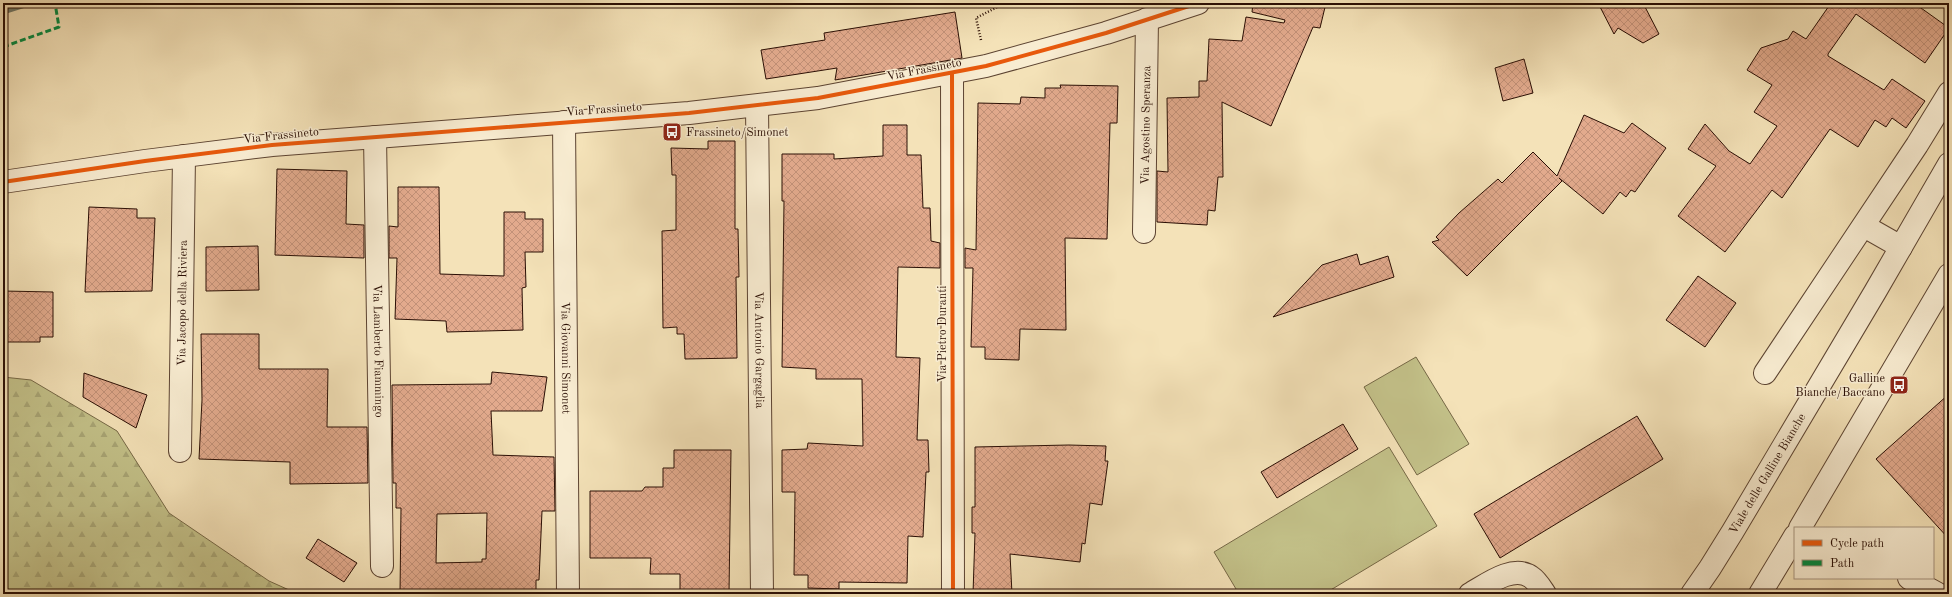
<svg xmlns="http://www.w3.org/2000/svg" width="1952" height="597" viewBox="0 0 1952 597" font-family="'Old Standard TT',serif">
	<defs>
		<pattern id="forest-firs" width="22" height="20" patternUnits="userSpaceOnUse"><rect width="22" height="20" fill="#c3c189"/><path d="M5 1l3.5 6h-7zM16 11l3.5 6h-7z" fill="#a8a575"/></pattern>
		<pattern id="building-cross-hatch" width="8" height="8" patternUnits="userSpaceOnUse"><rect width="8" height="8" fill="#e2aa8d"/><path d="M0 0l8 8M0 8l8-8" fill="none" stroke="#c29178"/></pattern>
	</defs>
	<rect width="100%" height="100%" fill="#f4e2b8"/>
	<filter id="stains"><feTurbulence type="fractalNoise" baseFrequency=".005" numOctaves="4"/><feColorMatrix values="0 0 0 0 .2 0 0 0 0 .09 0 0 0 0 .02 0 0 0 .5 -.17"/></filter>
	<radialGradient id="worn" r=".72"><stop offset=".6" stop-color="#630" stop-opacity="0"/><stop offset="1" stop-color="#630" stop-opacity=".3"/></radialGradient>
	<g fill="#c3c189" stroke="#766846">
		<polygon points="1416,357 1469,444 1417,475 1364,387"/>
		<polygon points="1389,447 1437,526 1324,594 1239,594 1214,552"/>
	</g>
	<polygon fill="url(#forest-firs)" stroke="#766846" points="3,377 31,380 117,431 169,513 269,581 298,594 9,594 3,587"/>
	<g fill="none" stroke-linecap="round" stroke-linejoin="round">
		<polyline stroke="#6e7869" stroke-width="9" points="3,10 25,3"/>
	</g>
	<g fill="url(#building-cross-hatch)" stroke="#2a0e04" fill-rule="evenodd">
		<polygon points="1253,3 1326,3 1320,28 1313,27 1271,126 1222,102 1223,177 1218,177 1215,211 1208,210 1207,225 1157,222 1157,171 1168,172 1167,98 1199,97 1199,81 1207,81 1209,39 1242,41 1246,17 1284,23 1285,20 1252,12"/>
		<polygon points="1598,3 1643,3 1659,34 1643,43 1618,28 1614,34"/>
		<polygon points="1831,3 1914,3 1949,28 1925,63 1856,14 1828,54 1828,56 1884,90 1892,79 1925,101 1906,128 1892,118 1886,127 1875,120 1858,147 1830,129 1782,198 1772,190 1725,252 1678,216 1716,166 1688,149 1705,124 1729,151 1750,164 1777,126 1754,112 1772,85 1747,70 1761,48 1788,39 1793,31 1806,39"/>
		<polygon points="955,12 962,58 835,80 837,68 766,79 761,50 825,40 824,33"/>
		<polygon points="1524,59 1533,93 1503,101 1495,68"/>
		<polygon points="1060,85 1118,86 1117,123 1110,123 1107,239 1065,238 1066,330 1020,329 1019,360 985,359 985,347 971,347 973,268 965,268 965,248 976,250 978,103 1020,104 1021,97 1045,98 1045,88 1061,88"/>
		<polygon points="1584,115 1624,133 1632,123 1666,148 1635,192 1631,190 1626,197 1620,192 1603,214 1559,178 1562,181 1467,276 1432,242 1439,240 1436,237 1459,213 1498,179 1502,183 1533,152 1557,176"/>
		<polygon points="883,125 907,125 907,155 921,155 923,208 930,208 931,241 940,243 940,268 898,267 896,357 920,358 917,440 928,440 929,472 926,472 923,537 908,536 907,583 839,582 839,589 808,588 808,575 794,575 795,492 782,492 782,450 807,449 808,443 863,446 862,379 816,379 816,369 782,367 784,201 782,201 782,154 834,154 834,159 883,156"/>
		<polygon points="708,141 735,141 735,229 738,229 739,277 736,277 737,358 685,359 684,334 677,334 677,327 663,328 662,231 676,230 676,175 672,175 671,148 708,149"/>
		<polygon points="277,169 347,171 346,224 364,225 364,258 275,255"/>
		<polygon points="398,187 439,187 440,274 504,276 504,212 525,212 525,219 543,219 543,252 525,252 526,287 522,288 523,330 447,332 446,321 395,319 397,258 389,258 389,226 398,227"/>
		<polygon points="89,207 137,209 137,218 155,218 152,291 85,292"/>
		<polygon points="258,246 259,290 206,291 206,247"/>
		<polygon points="1357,254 1360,265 1388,256 1394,277 1273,317 1322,265"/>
		<polygon points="1698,276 1736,303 1705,347 1666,320"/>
		<polygon points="3,291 53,292 53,337 40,337 40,342 3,342"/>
		<polygon points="201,334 259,334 259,369 328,369 327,427 367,427 368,483 290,484 290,462 199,459 202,400"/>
		<path d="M 492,372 L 547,377 L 542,411 L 491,411 L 493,455 L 554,457 L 555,511 L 542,511 L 539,580 L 536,580 L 536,594 L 400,594 L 401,508 L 396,508 L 396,483 L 393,483 L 392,385 L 491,384 ZM 487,513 L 486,559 L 482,559 L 482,562 L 436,563 L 437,514 Z"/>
		<polygon points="84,373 147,395 136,428 83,397"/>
		<polygon points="1949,394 1949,539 1876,459"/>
		<polygon points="1637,416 1663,459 1500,558 1474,514"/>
		<polygon points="1343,424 1358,449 1277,498 1261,472"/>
		<polygon points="1069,445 1106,446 1105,461 1108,461 1102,505 1090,503 1085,544 1082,543 1080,562 1010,554 1012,594 973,594 975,533 972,533 972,507 975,507 975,447"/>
		<polygon points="674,450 731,450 729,594 680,594 680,574 650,574 651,558 590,558 590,491 642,491 645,487 663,487 663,468 674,468"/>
		<polygon points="318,539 357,563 344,582 306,558"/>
	</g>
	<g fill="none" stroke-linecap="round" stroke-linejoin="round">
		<g stroke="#5c4331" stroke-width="24">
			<g id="minor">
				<polyline points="952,73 953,594"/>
				<path id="s1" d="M 757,106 L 762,594"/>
				<path id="s2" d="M 564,122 L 568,594"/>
				<path id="s3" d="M 375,137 L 382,566"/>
				<polyline points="3,182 145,161 272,145 689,113 818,98 986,66 1106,33 1198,3"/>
				<polyline points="1864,226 1901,247"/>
				<path id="s4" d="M 1144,232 L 1147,19"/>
				<polyline points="1765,373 1917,145 1949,93"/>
				<path id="s5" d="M 180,451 L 184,156"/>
				<polyline points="1800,528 1949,275"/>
				<polyline points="1909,578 1938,594"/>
				<path d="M 1470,594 C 1486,585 1513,564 1531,577 C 1537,581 1541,588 1545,594"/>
				<path id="s6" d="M 1692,594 L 1710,568 L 1733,531 L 1875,292 L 1949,164"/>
				<polyline points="1760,594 1795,536"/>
			</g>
		</g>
		<polyline stroke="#2a0e04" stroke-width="2.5" stroke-dasharray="1 2" stroke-linecap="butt" points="981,40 976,18 1005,3"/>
		<use href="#minor" stroke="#f8ecd1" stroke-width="22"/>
		<polyline stroke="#00873e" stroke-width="3" stroke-dasharray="6 3" stroke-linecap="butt" points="3,47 59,27 55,3"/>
		<g stroke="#f8ecd1" stroke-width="6">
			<g id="cycleway">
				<polyline points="952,73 953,594"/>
				<polyline points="3,182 145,161 272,145 689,113 818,98 986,66 1106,33 1198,3"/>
			</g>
		</g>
		<use href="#cycleway" stroke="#e8590c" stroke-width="4"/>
	</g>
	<defs>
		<g id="bus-square" transform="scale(1)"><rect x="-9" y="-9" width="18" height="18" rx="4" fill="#8f2418" stroke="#f8ecd1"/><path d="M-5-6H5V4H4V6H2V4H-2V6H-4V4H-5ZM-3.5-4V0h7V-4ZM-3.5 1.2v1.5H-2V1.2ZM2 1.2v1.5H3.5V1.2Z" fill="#fff"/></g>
	</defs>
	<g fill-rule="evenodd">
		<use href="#bus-square" x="672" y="132"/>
		<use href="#bus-square" x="1899" y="385"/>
	</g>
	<g text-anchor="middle" stroke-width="3" stroke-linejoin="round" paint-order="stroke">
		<g font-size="12" fill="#2a0e04" stroke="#f8ecd1">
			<text transform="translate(924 69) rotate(-11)" y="4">Via Frassineto</text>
			<text transform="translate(604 109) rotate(-4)" y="4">Via Frassineto</text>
			<text dy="4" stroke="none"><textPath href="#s4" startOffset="107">Via Agostino Speranza</textPath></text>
			<text transform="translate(281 135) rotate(-6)" y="4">Via Frassineto</text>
			<text dy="4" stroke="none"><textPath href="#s5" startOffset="148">Via Jacopo della Riviera</textPath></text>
			<text transform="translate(942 334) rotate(-90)" y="4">Via Pietro Duranti</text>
			<text dy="4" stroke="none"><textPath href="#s1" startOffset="244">Via Antonio Gargaglia</textPath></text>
			<text dy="4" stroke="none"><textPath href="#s3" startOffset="214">Via Lamberto Fiammingo</textPath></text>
			<text dy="4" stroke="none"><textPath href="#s2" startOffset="236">Via Giovanni Simonet</textPath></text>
			<text dy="4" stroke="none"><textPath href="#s6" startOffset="142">Viale delle Galline Bianche</textPath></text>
		</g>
		<g font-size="12" fill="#2a0e04" stroke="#f8ecd1" text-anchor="start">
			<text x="686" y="136">Frassineto/Simonet</text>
			<text x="1885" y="382" text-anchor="end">Galline<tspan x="1885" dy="14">Bianche/Baccano</tspan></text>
		</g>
	</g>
	<rect width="1952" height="597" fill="none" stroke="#f4e2b8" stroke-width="16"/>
	<rect x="4" y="4" width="1944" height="589" fill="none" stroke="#2a0e04" stroke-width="2"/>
	<rect x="8" y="8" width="1936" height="581" fill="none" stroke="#2a0e04"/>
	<rect x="1794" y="527" width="140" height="52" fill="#f8ecd1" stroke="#a6937f"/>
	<rect x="1802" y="540" width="20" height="6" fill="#e8590c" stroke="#a6937f"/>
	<text x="1830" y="547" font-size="12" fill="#2a0e04">Cycle path</text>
	<rect x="1802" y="560" width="20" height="6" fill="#00873e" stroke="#a6937f"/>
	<text x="1830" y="567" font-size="12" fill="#2a0e04">Path</text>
	<rect width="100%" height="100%" filter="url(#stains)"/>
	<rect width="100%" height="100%" fill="url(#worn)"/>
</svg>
